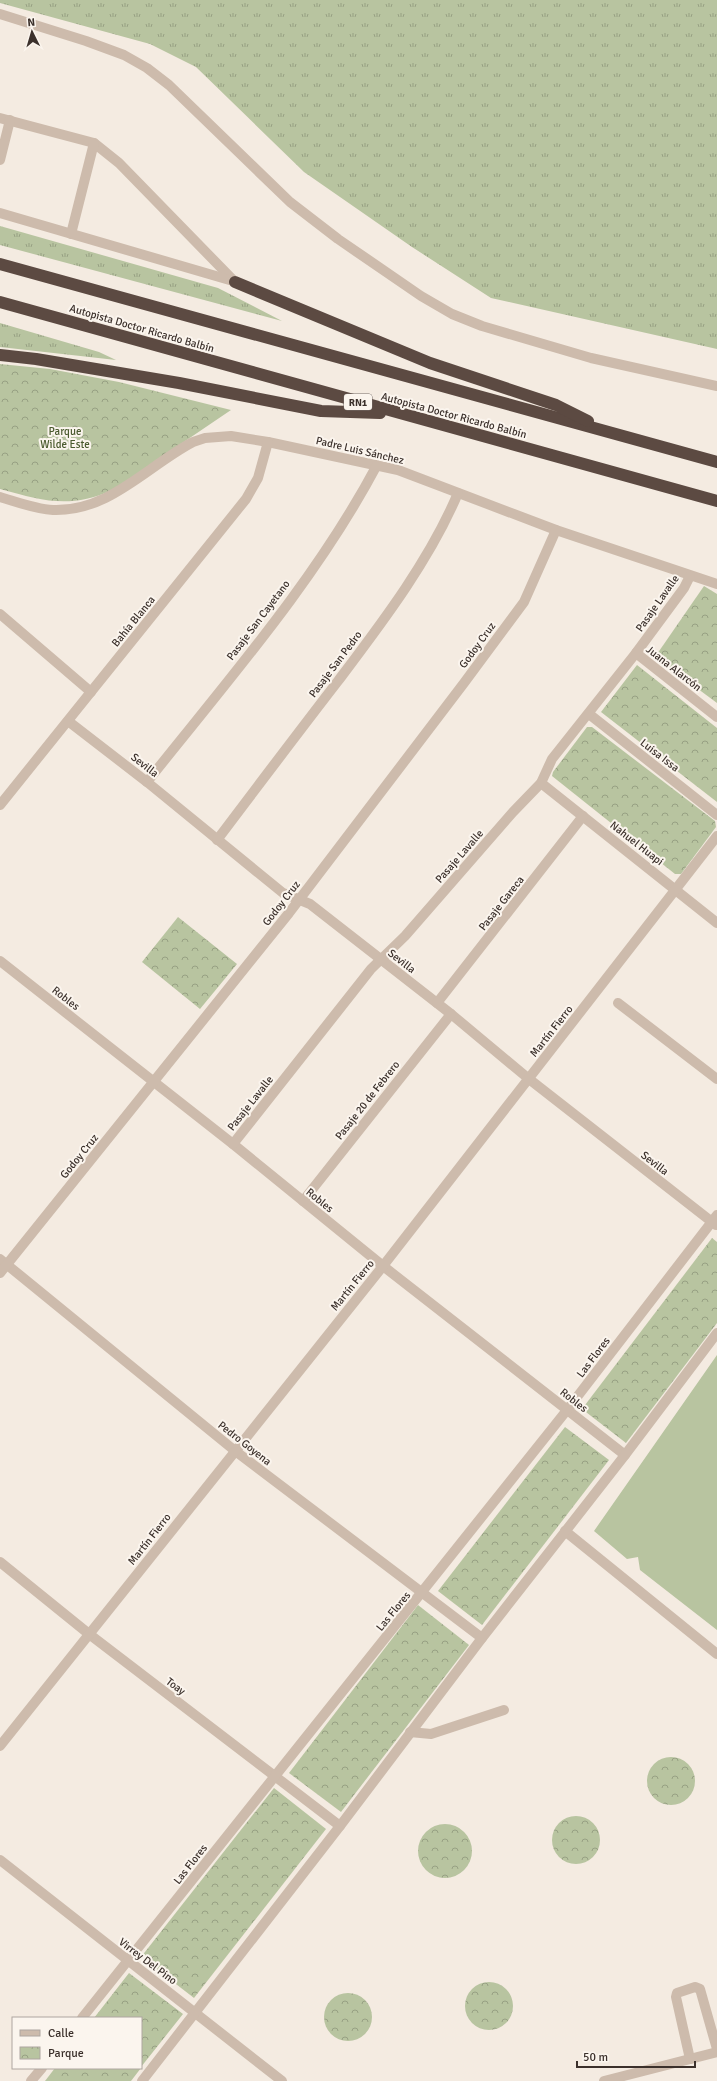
<svg xmlns="http://www.w3.org/2000/svg" width="717" height="2081" viewBox="0 0 717 2081" font-family="Signika,sans-serif">
	<defs>
		<pattern id="grass-tufts" width="24" height="20" patternUnits="userSpaceOnUse"><rect width="24" height="20" fill="#b8c4a0"/><path d="M3 7l-1-3M5 7V3M7 7l1-3M15 17l-1-3M17 17v-4M19 17l1-3" fill="none" stroke="#97a083"/></pattern>
		<pattern id="park-crowns" width="20" height="18" patternUnits="userSpaceOnUse"><rect width="20" height="18" fill="#b8c4a0"/><path d="M2 6a3 3 0 1 1 6 0M12 15a3 3 0 1 1 6 0" fill="none" stroke="#97a083"/></pattern>
	</defs>
	<rect width="100%" height="100%" fill="#f4ebe1"/>
	<g fill="url(#grass-tufts)">
		<polygon points="0,0 717,0 717,349 491,298 412,247 304,172 196,67 150,44 0,3"/>
		<polygon points="0,226 218,288 282,321 0,245"/>
		<polygon points="0,323 99,352 116,360 0,347"/>
	</g>
	<g fill="url(#park-crowns)">
		<path d="M 0,364 L 50,369 L 119,382 L 231,410 L 113,490 C 69,509 44,501 0,489 Z"/>
		<polygon points="704,586 717,594 717,703 655,657"/>
		<polygon points="637,665 717,728 717,802 601,712"/>
		<polygon points="587,727 592,727 715,821 716,827 681,874 675,874 552,776 553,772"/>
		<polygon points="178,917 237,964 200,1009 142,962"/>
		<polygon points="712,1238 717,1242 717,1323 626,1443 582,1409"/>
		<polygon points="565,1427 609,1460 482,1625 438,1591"/>
		<polygon points="418,1605 469,1645 341,1812 289,1773"/>
		<circle cx="671" cy="1781" r="24"/>
		<polygon points="274,1788 326,1829 194,1998 141,1957"/>
		<circle cx="576" cy="1840" r="24"/>
		<circle cx="445" cy="1851" r="27"/>
		<polygon points="129,1973 183,2014 141,2067 141,2018 94,2018"/>
		<circle cx="489" cy="2006" r="24"/>
		<circle cx="348" cy="2017" r="24"/>
		<polygon points="55,2068 141,2068 131,2081 45,2081"/>
	</g>
	<polygon fill="#b8c4a0" points="717,1355 717,1630 640,1570 638,1557 627,1559 594,1531"/>
	<g fill="none" stroke-linecap="round" stroke-linejoin="round">
		<g stroke="#cdbbac" stroke-width="10">
			<polyline points="0,14 86,41 124,55 147,68 169,85 290,202 338,239 421,296 452,314 482,326 591,358 717,386"/>
			<polyline points="0,118 94,143 119,163 235,282"/>
			<polyline points="0,160 10,120"/>
			<polyline points="0,213 233,281"/>
			<polyline points="71,234 94,143"/>
			<path d="M 0,497 C 17,502 35,509 53,510 C 109,512 147,466 193,442 L 205,438 L 231,436 L 268,442 L 398,470 L 556,530 L 717,584"/>
			<polyline points="0,614 91,692"/>
			<polyline points="636,653 717,717"/>
			<polyline points="589,714 717,815"/>
			<polyline points="68,721 147,782 283,893 310,904 451,1014 529,1079 716,1225"/>
			<path d="M 147,782 C 228,680 316,580 377,465"/>
			<polyline points="541,783 717,923"/>
			<polyline points="0,805 246,499 258,478 268,442"/>
			<path d="M 217,840 C 257,787 297,734 338,681 C 381,624 430,560 458,493"/>
			<polyline points="0,961 233,1144 383,1266 625,1455"/>
			<polyline points="437,1003 583,816"/>
			<polyline points="618,1003 717,1079"/>
			<polyline points="233,1144 371,969 405,936 513,812 541,783 552,759 636,653 684,588 690,576"/>
			<polyline points="303,1201 451,1014"/>
			<polyline points="0,1259 234,1450 482,1638"/>
			<polyline points="0,1273 289,913 464,683 524,602 556,530"/>
			<polyline points="565,1531 717,1654"/>
			<polyline points="0,1562 89,1634 340,1826"/>
			<polyline points="410,1732 431,1734 504,1710"/>
			<polyline points="0,1746 383,1266 717,836"/>
			<polyline points="0,1860 282,2081"/>
			<polyline points="82,2018 567,1410 717,1215"/>
			<polyline points="690,2059 676,1997 677,1993 695,1987 700,1989 717,2049"/>
			<polyline points="31,2081 42,2068"/>
			<polyline points="142,2081 340,1826 482,1638 625,1455 717,1333"/>
			<polyline points="604,2081 717,2052"/>
		</g>
		<g stroke="#5c4a42" stroke-width="12">
			<polyline points="0,264 717,462"/>
			<polyline points="235,282 430,363 556,405 588,421"/>
			<polyline points="0,302 717,501"/>
			<polyline points="0,355 36,359 179,383 321,411 380,413"/>
		</g>
	</g>
	<g text-anchor="middle" stroke-width="4" stroke-linejoin="round" paint-order="stroke">
		<rect fill="#fbf5ee" stroke="#756b66" stroke-width="1" x="344" y="394" width="28" height="16" rx="3"/>
		<g font-size="10" font-weight="bold" fill="#3b302b">
			<text x="358" y="406">RN1</text>
		</g>
		<g font-size="11" fill="#3b302b" stroke="#fbf5ee">
			<text transform="translate(142 328) rotate(16)" y="4">Autopista Doctor Ricardo Balbín</text>
			<text transform="translate(454 415) rotate(15)" y="4">Autopista Doctor Ricardo Balbín</text>
			<text transform="translate(360 450) rotate(13)" y="4">Padre Luis Sánchez</text>
			<text transform="translate(657 603) rotate(-55)" y="4">Pasaje Lavalle</text>
			<text transform="translate(258 620) rotate(-53)" y="4">Pasaje San Cayetano</text>
			<text transform="translate(133 621) rotate(-51)" y="4">Bahía Blanca</text>
			<text transform="translate(477 645) rotate(-54)" y="4">Godoy Cruz</text>
			<text transform="translate(335 664) rotate(-53)" y="4">Pasaje San Pedro</text>
			<text transform="translate(674 668) rotate(38)" y="4">Juana Alarcón</text>
			<text transform="translate(660 755) rotate(38)" y="4">Luisa Issa</text>
			<text transform="translate(145 765) rotate(38)" y="4">Sevilla</text>
			<text transform="translate(637 843) rotate(38)" y="4">Nahuel Huapi</text>
			<text transform="translate(459 856) rotate(-49)" y="4">Pasaje Lavalle</text>
			<text transform="translate(281 903) rotate(-52)" y="4">Godoy Cruz</text>
			<text transform="translate(501 903) rotate(-52)" y="4">Pasaje Gareca</text>
			<text transform="translate(402 961) rotate(38)" y="4">Sevilla</text>
			<text transform="translate(66 998) rotate(38)" y="4">Robles</text>
			<text transform="translate(551 1031) rotate(-52)" y="4">Martín Fierro</text>
			<text transform="translate(367 1100) rotate(-52)" y="4">Pasaje 20 de Febrero</text>
			<text transform="translate(250 1103) rotate(-52)" y="4">Pasaje Lavalle</text>
			<text transform="translate(79 1156) rotate(-51)" y="4">Godoy Cruz</text>
			<text transform="translate(655 1163) rotate(38)" y="4">Sevilla</text>
			<text transform="translate(320 1200) rotate(39)" y="4">Robles</text>
			<text transform="translate(352 1285) rotate(-51)" y="4">Martín Fierro</text>
			<text transform="translate(593 1357) rotate(-53)" y="4">Las Flores</text>
			<text transform="translate(574 1400) rotate(38)" y="4">Robles</text>
			<text transform="translate(245 1443) rotate(38)" y="4">Pedro Goyena</text>
			<text transform="translate(149 1539) rotate(-52)" y="4">Martín Fierro</text>
			<text transform="translate(393 1611) rotate(-51)" y="4">Las Flores</text>
			<text transform="translate(176 1686) rotate(37)" y="4">Toay</text>
			<text transform="translate(190 1864) rotate(-52)" y="4">Las Flores</text>
			<text transform="translate(148 1961) rotate(37)" y="4">Virrey Del Pino</text>
		</g>
		<g font-size="11" fill="#4a5a2e" stroke="#fbf5ee">
			<text x="65" y="435">Parque<tspan x="65" dy="13">Wilde Este</tspan></text>
		</g>
	</g>
	<rect x="12" y="2017" width="130" height="52" fill="#fbf5ee" stroke="#aea6a0"/>
	<rect x="20" y="2030" width="20" height="6" fill="#cdbbac" stroke="#aea6a0"/>
	<text x="48" y="2037" font-size="12" fill="#3b302b">Calle</text>
	<rect x="20" y="2047" width="20" height="12" fill="url(#park-crowns)" stroke="#aea6a0"/>
	<text x="48" y="2057" font-size="12" fill="#3b302b">Parque</text>
	<g transform="translate(32 32) rotate(355)" stroke="#fbf5ee" stroke-width="3" paint-order="stroke">
	<path d="M0-3L7 15L0 10L-7 15Z" fill="#3b302b"/>
	<text y="-6" font-size="11" font-weight="bold" text-anchor="middle" fill="#3b302b">N</text>
	</g>
	<path d="M577 2061v6h118v-6" fill="none" stroke="#3b302b" stroke-width="2"/>
	<text x="583" y="2061" font-size="12" fill="#3b302b" stroke="#fbf5ee" stroke-width="3" paint-order="stroke">50 m</text>
</svg>
